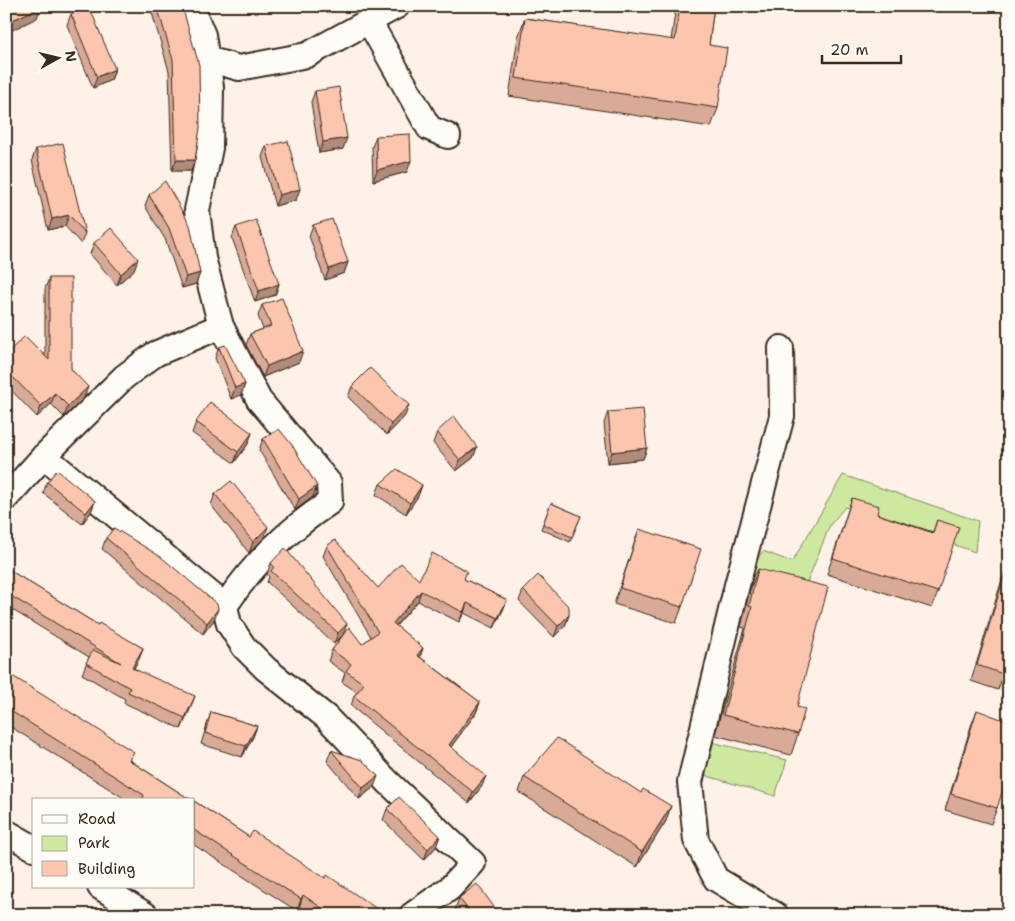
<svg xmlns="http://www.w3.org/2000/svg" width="1015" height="921" viewBox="0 0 1015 921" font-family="'Shantell Sans',sans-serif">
	<rect width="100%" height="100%" fill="#fdf1e8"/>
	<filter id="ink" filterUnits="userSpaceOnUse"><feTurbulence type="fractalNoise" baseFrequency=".02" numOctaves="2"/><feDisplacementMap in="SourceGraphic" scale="10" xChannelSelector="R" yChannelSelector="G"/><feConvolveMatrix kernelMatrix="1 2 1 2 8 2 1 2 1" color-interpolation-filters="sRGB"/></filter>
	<g filter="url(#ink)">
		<g fill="#cde99f" stroke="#848a5e">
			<polygon points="843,475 978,521 975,552 845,507 830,525 806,585 747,572 763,551 792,562"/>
			<polygon points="707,741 787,760 775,796 697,773"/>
		</g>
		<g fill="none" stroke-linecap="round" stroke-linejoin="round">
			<g stroke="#3b2a1e" stroke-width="28">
				<g id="street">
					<path d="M 191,6 L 203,35 L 211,87 L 210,148 L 197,210 L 203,258 L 221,326 L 259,400 L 329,483 L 330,502 C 289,529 252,565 225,606 L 229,624 L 244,647 L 266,669 L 326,717 L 388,782 L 473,863 L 450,888 L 412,915"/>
					<polyline points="370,23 429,128 448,136"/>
					<polyline points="207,59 239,68 307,55 397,6"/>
					<polyline points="44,456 225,606"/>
					<polyline points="6,498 44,456 124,377 155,354 221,326"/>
					<polyline points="6,832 34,848"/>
					<polyline points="100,887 146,915"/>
					<polyline points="776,915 716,879 696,840 690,782 737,585 782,416 781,348"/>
				</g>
			</g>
			<use href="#street" stroke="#fdfcf7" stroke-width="24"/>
		</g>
		<g fill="#d9aa96" stroke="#3b2a1e">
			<polygon points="150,6 182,6 191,171 172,171 169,71"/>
			<polygon points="676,6 714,6 709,45 718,108 711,127 509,96 518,37 525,18 671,40"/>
			<polygon points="71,14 115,69 111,80 93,88 67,25"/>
			<polygon points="315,91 343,149 319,153 311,102"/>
			<polygon points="376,136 407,172 373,181 372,147"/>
			<polygon points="266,146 296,200 275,206 262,157"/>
			<polygon points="36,149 85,233 81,244 65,226 48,230 32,160"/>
			<polygon points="149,195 200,273 196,284 182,288 165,239 145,206"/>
			<polygon points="313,225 348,262 344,273 325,280 309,236"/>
			<polygon points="236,227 279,284 275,295 255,302 232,238"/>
			<polygon points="94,243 134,270 117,285 90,254"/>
			<polygon points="49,278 71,369 84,398 64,417 51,404 37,417 6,385 6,354 45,356 45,289"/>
			<polygon points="262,305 299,362 263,377 246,345 250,334 263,329 258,316"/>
			<polygon points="219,347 245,384 241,395 231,399 215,358"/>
			<polygon points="352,386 405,416 387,435 348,397"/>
			<polygon points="608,412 647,448 643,459 608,463 604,423"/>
			<polygon points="196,422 248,444 234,463 192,433"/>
			<polygon points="437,432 477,447 473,458 456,471 433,443"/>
			<polygon points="263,439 317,486 313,497 295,510 259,450"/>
			<polygon points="47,482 95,501 91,512 82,524 43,493"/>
			<polygon points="380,484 422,485 418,496 406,514 376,495"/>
			<polygon points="215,494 264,538 249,553 211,505"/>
			<polygon points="852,498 877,514 933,532 937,520 938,592 932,608 827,574"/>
			<polygon points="551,503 581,516 570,542 541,529"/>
			<polygon points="639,529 682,607 676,623 614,604"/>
			<polygon points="106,538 214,620 203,634 102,549"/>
			<polygon points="327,546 378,588 419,580 464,579 507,600 503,610 494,628 464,613 459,622 418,601 396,626 423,648 420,657 480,702 476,713 451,747 482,786 469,803 351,706 354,696 357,692 342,682 345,673 328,661 332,650 342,636 334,644 267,582 269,577 267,574 271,563 344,634 362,644 371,637 323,556"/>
			<polygon points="1009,561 1003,674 998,690 971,681 1003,576"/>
			<polygon points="6,568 98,625 143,648 139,659 134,668 191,707 181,729 124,703 125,699 82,674 89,657 6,606"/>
			<polygon points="758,569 797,707 798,734 791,755 715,735 745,628 741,627 750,590"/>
			<polygon points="523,590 569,615 565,626 554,637 519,601"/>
			<polygon points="6,672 131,761 191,800 127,800 6,724"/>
			<polygon points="977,710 997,808 991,824 945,810 971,726"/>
			<polygon points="211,712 257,726 253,737 242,757 201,744"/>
			<polygon points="331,750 374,787 359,799 327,761"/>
			<polygon points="524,777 666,821 637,867 519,792"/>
			<polygon points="194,801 249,837 325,878 386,915 309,915 299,908 297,911 194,845"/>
			<polygon points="387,809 436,847 424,860 383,820"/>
			<polygon points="459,898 500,915 459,915 455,909"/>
		</g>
		<g fill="#b08b7a" stroke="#3b2a1e">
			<polygon points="41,7 37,18 6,33 6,23"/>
			<polygon points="115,69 111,80 93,88 97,77"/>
			<polygon points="347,138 343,149 319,153 323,142"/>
			<polygon points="176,160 195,160 191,171 172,171"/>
			<polygon points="411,161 407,172 373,181 377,170"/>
			<polygon points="300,189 296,200 275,206 279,195"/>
			<polygon points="69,215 65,226 48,230 52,219"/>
			<polygon points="138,259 134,270 117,285 121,274"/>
			<polygon points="348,262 344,273 325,280 329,269"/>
			<polygon points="200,273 196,284 182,288 186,277"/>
			<polygon points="279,284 275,295 255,302 259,291"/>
			<polygon points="303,351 299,362 263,377 267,366"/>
			<polygon points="245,384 241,395 231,399 235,388"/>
			<polygon points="88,387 84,398 64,417 68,406"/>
			<polygon points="55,393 51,404 37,417 41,406"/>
			<polygon points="409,405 405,416 387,435 391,424"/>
			<polygon points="252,433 248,444 234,463 238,452"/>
			<polygon points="477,447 473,458 456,471 460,460"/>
			<polygon points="647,448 643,459 608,463 612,452"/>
			<polygon points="422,485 418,496 406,514 410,503"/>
			<polygon points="317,486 313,497 295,510 299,499"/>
			<polygon points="95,501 91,512 82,524 86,513"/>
			<polygon points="268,527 264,538 249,553 253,542"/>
			<polygon points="421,591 418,601 389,633 393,623"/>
			<polygon points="507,600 503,610 494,628 498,618"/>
			<polygon points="467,603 464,613 459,622 463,612"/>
			<polygon points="218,609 214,620 203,634 207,623"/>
			<polygon points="569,615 565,626 554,637 558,626"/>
			<polygon points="347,624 343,635 334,644 338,633"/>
			<polygon points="143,648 139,659 128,679 132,668"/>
			<polygon points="423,648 419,659 417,655"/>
			<polygon points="195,696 191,707 181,729 185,718"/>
			<polygon points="480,702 476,713 445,755 449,745"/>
			<polygon points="257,726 253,737 242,757 246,746"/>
			<polygon points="378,776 374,787 359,799 363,788"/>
			<polygon points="486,776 482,786 469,803 473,792"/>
			<polygon points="671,806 666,821 637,867 642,852"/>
			<polygon points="440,836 436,847 424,860 428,849"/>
			<polygon points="303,895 299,908 297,911 301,899"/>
		</g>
		<g fill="#fcc6ae" stroke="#3b2a1e">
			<polygon points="6,6 41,6 41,7 6,23"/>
			<polygon points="89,6 115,69 97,77 71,14"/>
			<polygon points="157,6 182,6 199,65 200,128 195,160 176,160 173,60"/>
			<polygon points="680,6 714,6 709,45 727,48 718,108 516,78 525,18 675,40"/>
			<polygon points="339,87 347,138 323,142 315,91"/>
			<polygon points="410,134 411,161 377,170 376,136"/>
			<polygon points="288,141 300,189 279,195 266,146"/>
			<polygon points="63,143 85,233 69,215 52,219 36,149"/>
			<polygon points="165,181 190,225 200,273 186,277 169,228 149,195"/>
			<polygon points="332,219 348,262 329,269 313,225"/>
			<polygon points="256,220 279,284 259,291 236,227"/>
			<polygon points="111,228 138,259 121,274 94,243"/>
			<polygon points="49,278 71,278 71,369 88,387 68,406 55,393 41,406 6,370 6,354 25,336 49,360"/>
			<polygon points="282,298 303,351 267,366 250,334 271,326 262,305"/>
			<polygon points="225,345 245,384 235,388 219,347"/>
			<polygon points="370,368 409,405 391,424 352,386"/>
			<polygon points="210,402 252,433 238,452 196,422"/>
			<polygon points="643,409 647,448 612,452 608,412"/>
			<polygon points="454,416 477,447 460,460 437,432"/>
			<polygon points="279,429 292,445 317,486 299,499 263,439"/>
			<polygon points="397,469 422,485 410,503 380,484"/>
			<polygon points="57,470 95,501 86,513 47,482"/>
			<polygon points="231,481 268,527 253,542 215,494"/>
			<polygon points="852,498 879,506 877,514 933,533 937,520 959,527 938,592 833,558"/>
			<polygon points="551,503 581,516 572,537 543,524"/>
			<polygon points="114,528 161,557 217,604 218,609 207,623 106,538"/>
			<polygon points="639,529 701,549 682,607 620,588"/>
			<polygon points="335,540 378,588 401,563 419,580 432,553 467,571 464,579 507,600 498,618 467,603 463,612 421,591 393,623 423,648 417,655 480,702 449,745 486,776 473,792 354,696 364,684 346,671 351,664 332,650 349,627 362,644 378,632 327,546"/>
			<polygon points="285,548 347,624 338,633 271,571 274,567 271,563"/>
			<polygon points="1009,561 1009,657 1003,674 977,665"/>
			<polygon points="6,568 98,625 99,623 143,648 132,668 195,696 185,718 128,692 130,688 86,663 93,650 121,663 6,593"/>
			<polygon points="758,569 828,587 797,707 805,709 798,734 723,715 752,607 749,606"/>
			<polygon points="538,575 569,607 569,615 558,626 523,590"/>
			<polygon points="6,672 134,752 129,760 191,800 147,800 143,797 144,795 6,708"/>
			<polygon points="977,710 1009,722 1009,770 997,808 951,794"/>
			<polygon points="211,712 257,726 246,746 205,733"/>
			<polygon points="557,738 641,793 643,789 671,806 642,852 524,777"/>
			<polygon points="331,750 362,760 378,776 363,788"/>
			<polygon points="399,797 440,836 428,849 387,809"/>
			<polygon points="194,801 249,837 253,831 325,878 327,875 386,915 332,915 303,895 301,899 194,830"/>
			<polygon points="477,884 500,915 472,915 459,898"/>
		</g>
	</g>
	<rect width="1015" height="921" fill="none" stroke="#fdfcf7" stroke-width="25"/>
	<rect x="12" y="12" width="990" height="896" fill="none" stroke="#3b2a1e" stroke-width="2" filter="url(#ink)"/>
	<rect x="32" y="798" width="162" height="90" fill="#fdfcf7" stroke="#afa8a0"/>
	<rect x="42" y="815" width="25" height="8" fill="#fdfcf7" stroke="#afa8a0"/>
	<text x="78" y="824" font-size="15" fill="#3b2a1e">Road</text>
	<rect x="42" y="836" width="25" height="15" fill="#cde99f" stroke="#afa8a0"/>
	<text x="78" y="848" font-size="15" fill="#3b2a1e">Park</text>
	<rect x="42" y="861" width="25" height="15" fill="#fcc6ae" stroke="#afa8a0"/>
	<text x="78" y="874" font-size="15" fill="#3b2a1e">Building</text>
	<g transform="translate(58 58) rotate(82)" stroke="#fdfcf7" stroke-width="4" paint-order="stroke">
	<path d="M0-4L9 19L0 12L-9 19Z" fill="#3b2a1e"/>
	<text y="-8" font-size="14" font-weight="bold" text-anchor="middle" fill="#3b2a1e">N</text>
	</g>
	<path d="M822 55v8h79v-8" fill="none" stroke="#3b2a1e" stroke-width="2.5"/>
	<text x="830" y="55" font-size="15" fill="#3b2a1e" stroke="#fdfcf7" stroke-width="4" paint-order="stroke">20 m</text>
</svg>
